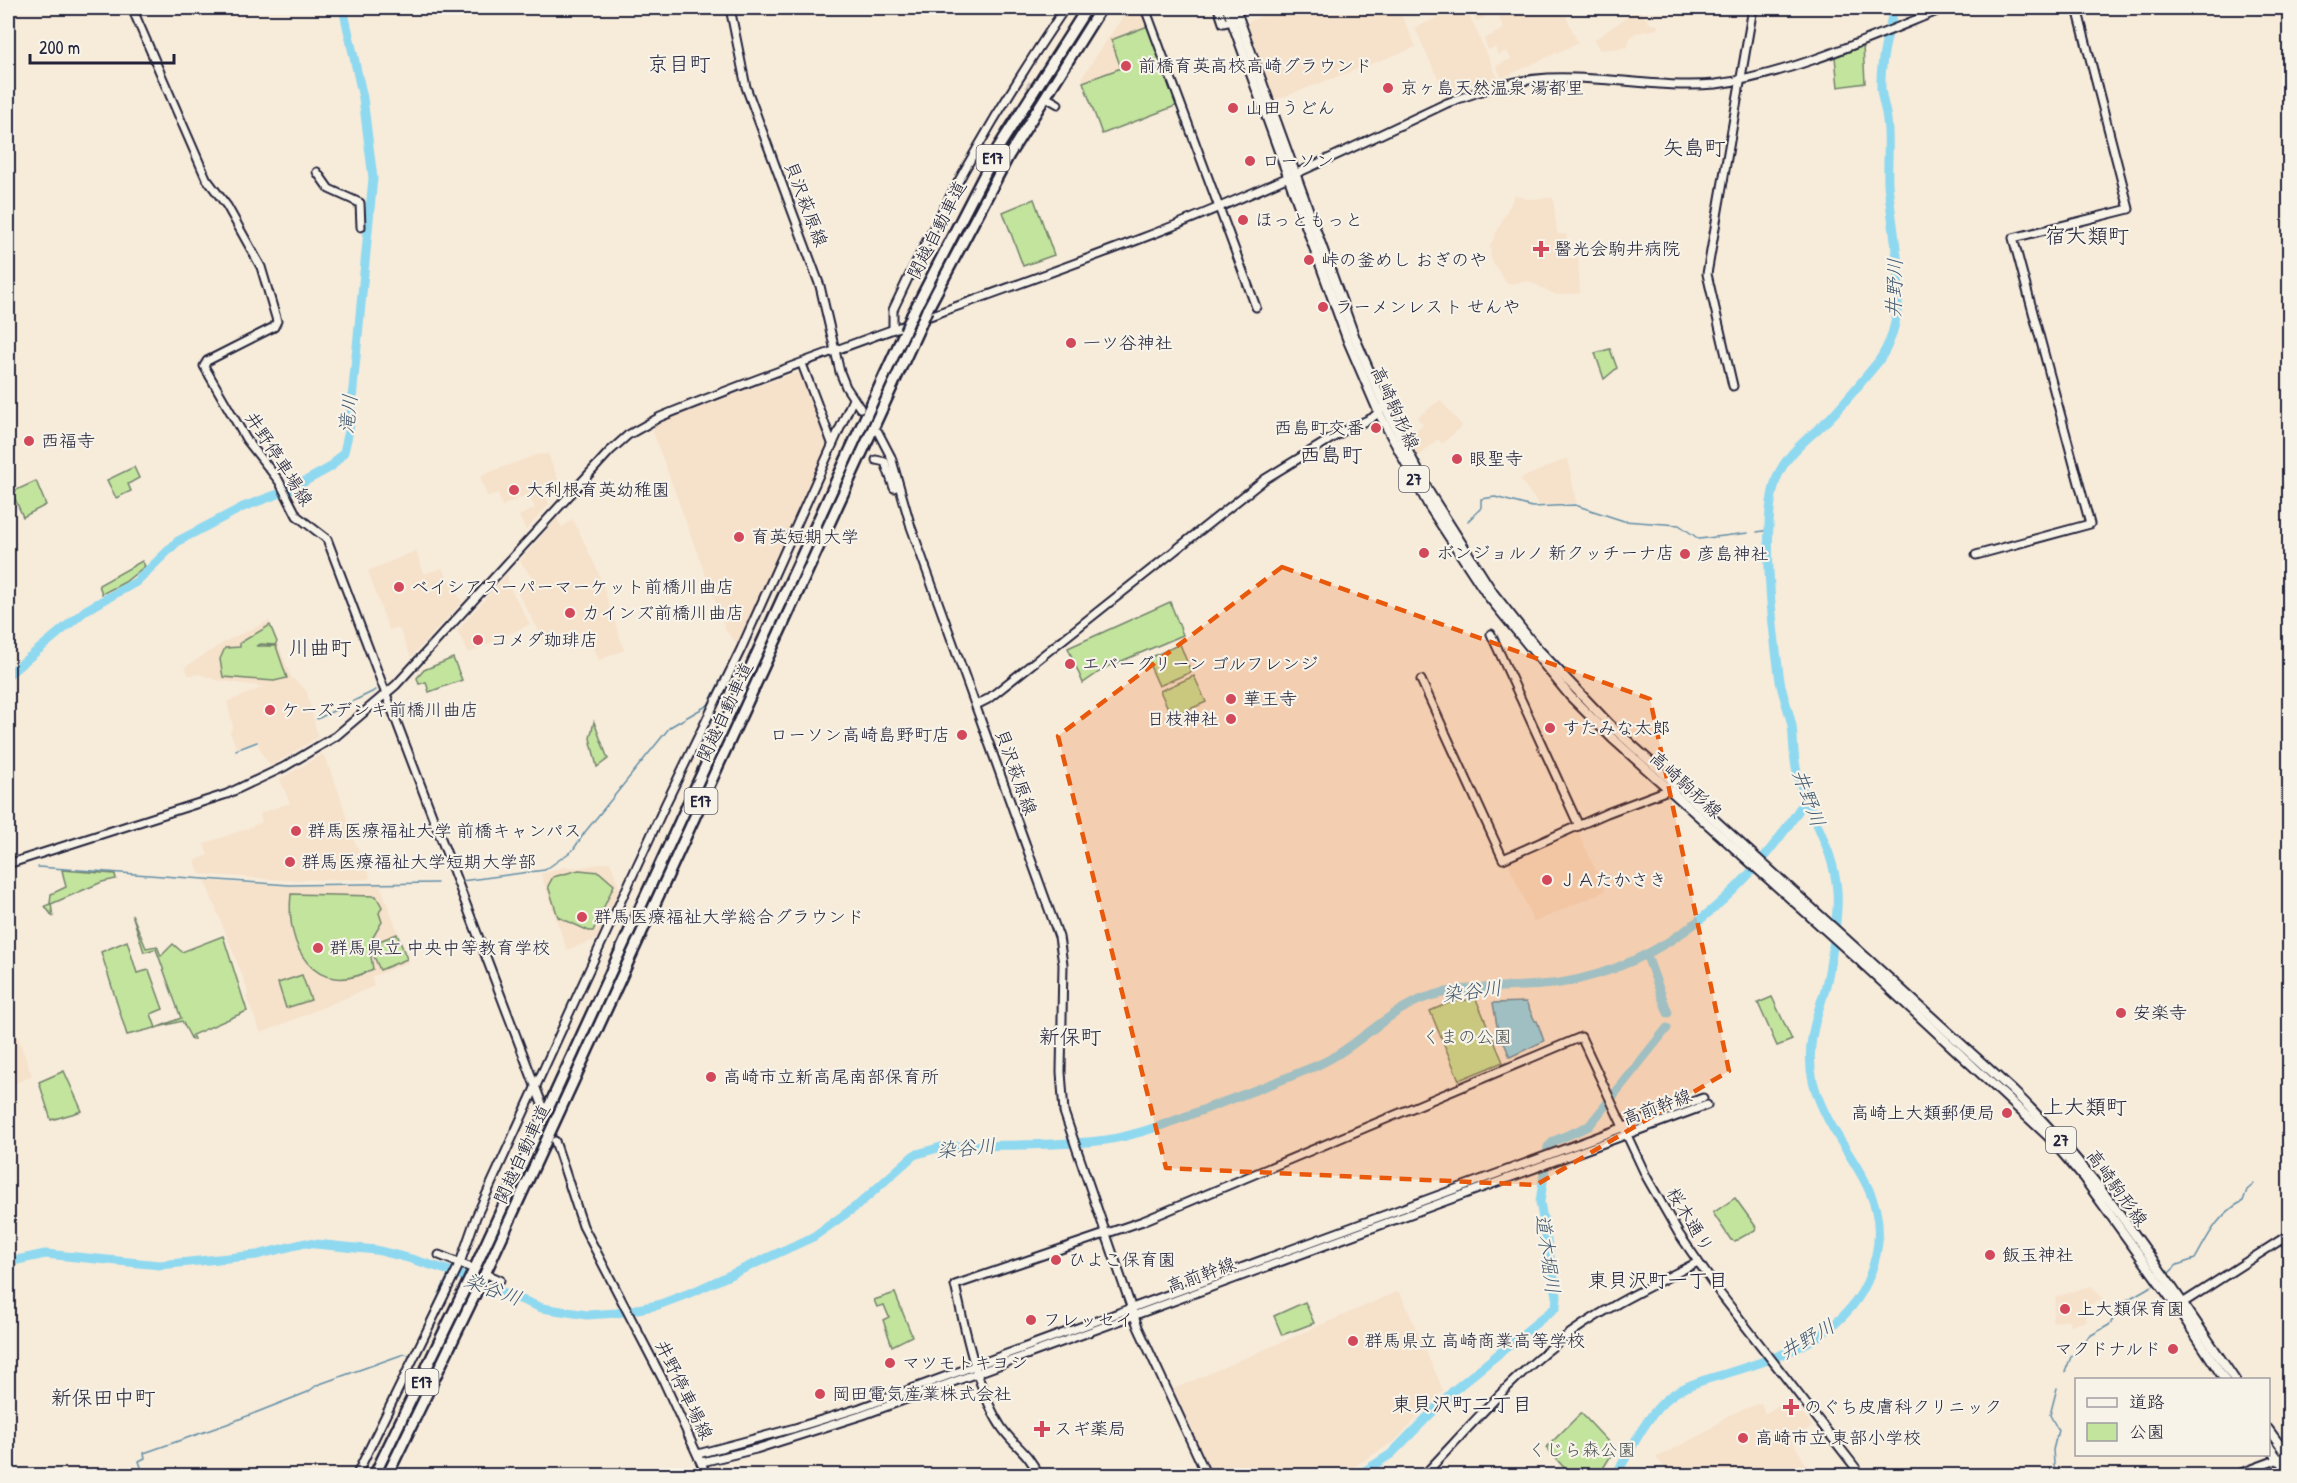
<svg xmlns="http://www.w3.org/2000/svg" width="2297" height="1483" viewBox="0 0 2297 1483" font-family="'Patrick Hand','Klee One',sans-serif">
	<rect width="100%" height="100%" fill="#f7ebda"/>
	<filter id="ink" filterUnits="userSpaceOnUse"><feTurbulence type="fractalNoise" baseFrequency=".0167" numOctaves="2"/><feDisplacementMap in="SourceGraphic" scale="12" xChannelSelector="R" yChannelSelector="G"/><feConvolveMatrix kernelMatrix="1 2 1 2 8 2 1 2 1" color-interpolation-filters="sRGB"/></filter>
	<g filter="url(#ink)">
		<g fill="#f6e1ca">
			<polygon points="1129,8 1141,8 1178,105 1102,134 1082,77"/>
			<polygon points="1277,8 1398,8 1416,47 1275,100 1247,23"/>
			<polygon points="1458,8 1466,8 1498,79 1446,96 1415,28"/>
			<polygon points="1469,8 1562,8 1578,43 1502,78 1496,66 1511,59 1507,51 1498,55 1495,47 1488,50 1484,39 1504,29 1497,12 1476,21"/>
			<polygon points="1639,9 1650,24 1658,25 1657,29 1636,33 1630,37 1628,47 1600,50 1594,40"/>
			<polygon points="1515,195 1527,199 1553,198 1557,234 1566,234 1569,257 1578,256 1580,293 1556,295 1529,281 1507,284 1491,259 1490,246"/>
			<polygon points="795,373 802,375 828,443 741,640 737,643 726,631 653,432 655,423"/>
			<polygon points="1440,400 1462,426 1442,444 1438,439 1416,458 1407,441 1423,424 1417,418"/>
			<polygon points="548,454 558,480 541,488 549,504 526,530 519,516 535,508 528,494 502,506 498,493 487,496 481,478 482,475 536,455"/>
			<polygon points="1568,458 1576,503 1539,505 1520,479"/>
			<polygon points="557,518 562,528 573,519 598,572 624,650 599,660 592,643 576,647 571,634 543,645 541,634 516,590 534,580 520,561"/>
			<polygon points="416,551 424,574 442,568 462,602 411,657 400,630 396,628 389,630 368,571"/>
			<polygon points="507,574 509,586 530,624 469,653 457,631"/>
			<polygon points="269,621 291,677 306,690 318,737 271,766 263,756 257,741 237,748 230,732 233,726 227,702 264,687 216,680 200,674 189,675 185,667 230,639"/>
			<polygon points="323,754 338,790 353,839 365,863 370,877 368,879 287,880 200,874 195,861 208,855 204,844 249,828 262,822 260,813 290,803 280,779"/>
			<polygon points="1577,830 1605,891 1534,922 1507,860"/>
			<polygon points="610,862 621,893 600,938 567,950 541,874 565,867 578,868"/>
			<polygon points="205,881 290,886 380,885 409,962 371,977 374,986 261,1033 246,997 248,993 243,977"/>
			<polygon points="8,1010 32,1076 8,1086"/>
			<polygon points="2091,1286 2103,1299 2082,1308 2087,1321 2071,1325 2070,1320 2052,1322 2056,1297"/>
			<polygon points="1397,1292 1400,1293 1443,1390 1396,1440 1341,1475 1211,1475 1192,1435 1190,1423 1186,1422 1173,1394 1174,1389"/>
			<polygon points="1761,1403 1765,1414 1779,1405 1792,1417 1802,1413 1812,1426 1791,1439 1812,1475 1672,1475 1656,1458 1706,1432 1727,1416"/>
		</g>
		<g fill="#c3e49d" stroke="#72836c" stroke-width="1.5">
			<polygon points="1148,26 1178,105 1102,134 1083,82 1121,68 1111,40"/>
			<polygon points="1863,46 1865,83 1838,87 1835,57"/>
			<polygon points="1034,199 1054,255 1023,266 1003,212"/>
			<polygon points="1610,349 1617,368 1604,379 1595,353"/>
			<polygon points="134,467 139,478 128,484 131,491 116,498 107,480"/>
			<polygon points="36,481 46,505 23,517 12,492"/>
			<polygon points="142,561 145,566 125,582 102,594 99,585"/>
			<polygon points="1170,602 1183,635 1105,668 1083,683 1068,648"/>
			<polygon points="270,625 277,642 275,645 261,644 256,646 276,646 287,678 274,681 223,677 220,659 225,648 240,647 240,643"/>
			<polygon points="1180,644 1191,672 1159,686 1147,659"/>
			<polygon points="453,658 462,680 429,692 426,682 419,684 417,678 424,670"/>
			<polygon points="1194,676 1206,702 1172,717 1160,691"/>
			<polygon points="594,722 608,759 597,767 590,738"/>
			<polygon points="62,870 115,874 116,879 102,882 51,904 53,917 45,906 50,904 51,894 66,887"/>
			<polygon points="579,870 599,872 614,885 593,931 589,931 558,917 548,886 553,877"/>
			<path d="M 291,894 L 376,896 L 382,907 L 379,913 L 382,922 L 369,944 L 373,969 C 314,1001 285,946 291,894 Z"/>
			<polygon points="132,914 146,948 157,946 161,956 173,944 182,952 223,936 247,1011 192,1035 194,1039 192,1040 182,1021 127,1035 101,952 127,941 137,973 149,970 163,1009 151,1014 156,1028 181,1018 156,949 144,952"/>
			<polygon points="397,934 407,959 380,970 369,945"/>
			<polygon points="302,975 311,1000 286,1008 278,983"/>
			<polygon points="1772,997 1792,1040 1777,1046 1758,1003"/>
			<polygon points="1476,999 1503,1062 1459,1080 1430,1011 1451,1002"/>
			<polygon points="64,1071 82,1111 51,1120 39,1082"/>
			<polygon points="1735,1198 1756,1227 1755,1230 1735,1241 1731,1240 1713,1213"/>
			<polygon points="895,1293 912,1336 892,1346 883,1320 889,1317 884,1305 877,1307 874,1300"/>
			<polygon points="1305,1302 1314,1323 1282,1335 1274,1316"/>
			<polygon points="1581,1413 1615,1449 1599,1475 1571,1475 1548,1450 1547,1447"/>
		</g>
		<polygon fill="#8fd9f0" stroke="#6390a8" stroke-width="1.5" points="1526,1002 1535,1021 1537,1021 1544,1041 1510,1057 1497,1026 1493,1003"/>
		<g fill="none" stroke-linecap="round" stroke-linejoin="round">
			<g stroke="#6390a8" stroke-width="1.5">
				<polyline points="1468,521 1481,508 1481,499 1495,497 1532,507 1575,505 1624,521 1679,525 1699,539 1748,533"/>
				<polyline points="1757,532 1769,530"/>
				<polyline points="317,719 376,690"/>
				<polyline points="236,750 257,742"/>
				<polyline points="38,867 289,885 437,883"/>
				<polyline points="461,881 545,870 573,850 585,832 670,727 708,705 726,669"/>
				<path d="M 2168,1274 L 2177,1265 L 2195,1259 C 2208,1236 2218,1214 2243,1201 L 2247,1190 L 2254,1184"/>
				<polyline points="405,1367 450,1271"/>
				<polyline points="2065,1372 2071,1357 2083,1347 2088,1337 2109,1325 2127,1300 2155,1284"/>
				<polyline points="141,1476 143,1473 139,1461 145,1458 144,1453 227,1424 308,1392 317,1385 404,1354 411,1355"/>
				<polyline points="352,1476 361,1458"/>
				<polyline points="2055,1476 2053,1450 2058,1430 2050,1415 2057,1388"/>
			</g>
			<g stroke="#8fd9f0" stroke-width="9">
				<polyline points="8,675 86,610 136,582 178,541 243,507 289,490 331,467 344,452 349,431 373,178 363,98 343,8"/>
				<polyline points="1647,956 1668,1013"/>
				<path d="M 8,1262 L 45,1254 L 160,1265 L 257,1255 L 305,1243 L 376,1250 L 408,1258 L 450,1271 L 542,1308 L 587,1315 L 617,1313 L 658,1305 L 695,1291 L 813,1237 L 858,1205 L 914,1155 L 941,1147 C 995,1144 1052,1147 1106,1140 C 1143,1134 1179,1119 1213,1106 C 1248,1093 1283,1080 1318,1065 C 1359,1047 1389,1007 1434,995 C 1474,984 1519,989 1560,983 C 1668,965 1749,889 1806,799"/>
				<polyline points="1357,1476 1391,1454 1453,1391 1556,1307 1557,1296 1540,1202 1548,1147 1554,1141 1589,1126 1667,1028"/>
				<path d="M 1615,1476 C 1632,1449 1646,1414 1672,1395 C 1689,1383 1709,1379 1728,1373 C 1781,1357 1842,1337 1867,1282 C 1907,1192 1832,1157 1813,1081 C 1806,1052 1814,1023 1823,996 C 1830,975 1839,913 1837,891 C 1834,847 1808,814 1797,772 C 1793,757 1794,741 1792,726 C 1789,711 1783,696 1780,681 C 1773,633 1758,511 1780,471 C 1791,450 1813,434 1830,418 C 1847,400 1862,381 1878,362 C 1914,312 1893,241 1888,184 C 1887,163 1890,141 1887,120 C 1886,110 1882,99 1881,89 C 1880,61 1888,34 1894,8"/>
			</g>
			<polyline stroke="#ccc3ba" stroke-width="7" stroke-dasharray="7 3.5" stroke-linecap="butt" points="1027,84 1049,99"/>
			<g stroke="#22223b" stroke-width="11">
				<g id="secondary">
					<polyline points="132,8 206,178 227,206 261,267 277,321 274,327 207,361 204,366 246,439 279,481 297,516 327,539 542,1104"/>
					<polyline points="730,8 746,87 820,286 840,372 846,387 860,408"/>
					<polyline points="1145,8 1256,307"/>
					<polyline points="1218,8 1223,23 1237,20"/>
					<polyline points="1051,100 1058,104"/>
					<polyline points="317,172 329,189 360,203 361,227"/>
					<path d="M 893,329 L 893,310 C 942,204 1000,104 1065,8"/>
					<polyline points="802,364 832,443"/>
					<polyline points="1733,386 1707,274 1753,8"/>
					<polyline points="878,432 891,457 911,527 1059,937 1063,964 1061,1072 1064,1112 1138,1327 1207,1476"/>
					<polyline points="876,460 885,462 894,488"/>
					<polyline points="1976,555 2090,524 2013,238 2129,209 2077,8"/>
					<polyline points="1491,634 1579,826"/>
					<polyline points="1421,680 1503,859 1607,813 1668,790"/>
					<polyline points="976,705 988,699 1265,479 1342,432 1372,418 1382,409"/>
					<path d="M 8,864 L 227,794 L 284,767 L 336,736 L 396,685 L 610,451 L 628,435 L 660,417 C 818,353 981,300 1140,239 C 1245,199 1346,151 1447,103 C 1480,91 1512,80 1548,78 C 1604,75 1659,89 1716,84 C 1787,76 1877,35 1945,8"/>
					<polyline points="555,1141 583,1226 663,1380 707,1476"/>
					<polyline points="439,1255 469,1267"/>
					<polyline points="491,1276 500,1280"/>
					<polyline points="2178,1306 2290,1234"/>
					<polyline points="698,1454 795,1428 860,1408 1703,1098"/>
					<polyline points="702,1462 756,1449 863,1415 1707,1105"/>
					<polyline points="356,1476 460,1263 476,1217 578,994 666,803 741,649 853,399"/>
					<path d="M 1039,1476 C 1028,1450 1012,1445 1000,1425 C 976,1387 965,1328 955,1285 L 1143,1221 L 1581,1037 L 1647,1178 L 1679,1234 L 1719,1292 L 1862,1476"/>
					<path d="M 1423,1476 C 1466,1431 1507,1382 1556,1344 C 1599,1310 1649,1287 1698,1262"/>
					<polyline points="2233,1476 2290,1455"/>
				</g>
			</g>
			<g stroke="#22223b" stroke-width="12">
				<g id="primary">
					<polyline points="1227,8 1348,341 1379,413 1429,506 1488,596 1570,696 1612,738 1860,961 2048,1136 2083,1177 2177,1307 2225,1380"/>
					<path d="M 1235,8 L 1355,338 L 1384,405 L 1430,494 L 1493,593 L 1535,646 L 1609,724 L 2013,1091 C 2100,1175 2167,1280 2235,1380"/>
					<polyline points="2268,1429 2290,1459"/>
					<polyline points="2268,1445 2290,1475"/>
				</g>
			</g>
			<g stroke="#22223b" stroke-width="14">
				<g id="highway">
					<polyline points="927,310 1009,155 1101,8"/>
					<polyline points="912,315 998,148 1087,8"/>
					<polyline points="374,1476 473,1272 905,331"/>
					<polyline points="387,1476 484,1276 920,326"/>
				</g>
			</g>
			<use href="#secondary" stroke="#f7f3e8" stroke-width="7"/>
			<use href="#primary" stroke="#f7f3e8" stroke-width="8"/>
			<use href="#highway" stroke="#f7f3e8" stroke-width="9"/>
			<g stroke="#22223b" stroke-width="14" stroke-linecap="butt">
				<g id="highway-bridge">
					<polyline points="920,326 927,310"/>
					<polyline points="905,331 912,315"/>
				</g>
			</g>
			<use href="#highway-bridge" stroke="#f7f3e8" stroke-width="9"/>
		</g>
	</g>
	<path fill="#e8590c" fill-opacity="0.2" stroke="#e8590c" stroke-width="4.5" stroke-dasharray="12 8" stroke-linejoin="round" d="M 1282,567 L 1650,699 L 1729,1071 L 1536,1185 L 1166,1168 L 1058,736 Z"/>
	<g fill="#d1495b" stroke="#f7f3e8" stroke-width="2">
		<circle cx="1126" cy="66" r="6"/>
		<circle cx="1388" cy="88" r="6"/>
		<circle cx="1233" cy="108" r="6"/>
		<circle cx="1250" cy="161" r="6"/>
		<circle cx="1243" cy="220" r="6"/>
		<path d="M1538 240h6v6h6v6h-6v6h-6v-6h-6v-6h6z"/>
		<circle cx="1309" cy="260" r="6"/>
		<circle cx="1323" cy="307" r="6"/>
		<circle cx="1071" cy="343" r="6"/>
		<circle cx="1376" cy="428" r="6"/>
		<circle cx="29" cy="441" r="6"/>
		<circle cx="1457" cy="459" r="6"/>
		<circle cx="514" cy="490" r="6"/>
		<circle cx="739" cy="537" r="6"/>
		<circle cx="1424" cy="553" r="6"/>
		<circle cx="1685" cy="554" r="6"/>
		<circle cx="399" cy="587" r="6"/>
		<circle cx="570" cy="613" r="6"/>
		<circle cx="478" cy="640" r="6"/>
		<circle cx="1070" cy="664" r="6"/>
		<circle cx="1231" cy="699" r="6"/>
		<circle cx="270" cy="710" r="6"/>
		<circle cx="1231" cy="719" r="6"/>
		<circle cx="1550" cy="728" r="6"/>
		<circle cx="962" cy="735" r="6"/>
		<circle cx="296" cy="831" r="6"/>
		<circle cx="290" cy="862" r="6"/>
		<circle cx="1547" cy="880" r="6"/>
		<circle cx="582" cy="917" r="6"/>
		<circle cx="318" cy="948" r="6"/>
		<circle cx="2121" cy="1013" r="6"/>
		<circle cx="711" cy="1077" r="6"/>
		<circle cx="2007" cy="1113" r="6"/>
		<circle cx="1990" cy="1255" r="6"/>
		<circle cx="1056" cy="1260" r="6"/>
		<circle cx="2065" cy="1309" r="6"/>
		<circle cx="1031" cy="1320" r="6"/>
		<circle cx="1353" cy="1341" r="6"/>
		<circle cx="2173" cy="1349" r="6"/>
		<circle cx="890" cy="1363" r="6"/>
		<circle cx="820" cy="1394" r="6"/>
		<path d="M1788 1398h6v6h6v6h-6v6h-6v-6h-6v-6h6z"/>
		<path d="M1039 1420h6v6h6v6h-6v6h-6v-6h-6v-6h6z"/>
		<circle cx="1743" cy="1438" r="6"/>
	</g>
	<g text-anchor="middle" stroke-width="4.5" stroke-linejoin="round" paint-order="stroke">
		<g fill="#f7f3e8" stroke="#62616f" stroke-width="1.5">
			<rect x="976.5" y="145" width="33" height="26" rx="4.5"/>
			<rect x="1399" y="466" width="30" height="26" rx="4.5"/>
			<rect x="684.5" y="788" width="33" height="26" rx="4.5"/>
			<rect x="2046" y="1127" width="30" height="26" rx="4.5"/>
			<rect x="405.5" y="1369" width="33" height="26" rx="4.5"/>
		</g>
		<g font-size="16" font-weight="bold" fill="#22223b">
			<text x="993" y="164">E17</text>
			<text x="1414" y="485">27</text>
			<text x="701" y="807">E17</text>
			<text x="2061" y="1146">27</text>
			<text x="422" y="1388">E17</text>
		</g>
		<g font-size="18" fill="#22223b" stroke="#f7f3e8" text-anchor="start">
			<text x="1138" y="72">前橋育英高校高崎グラウンド</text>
			<text x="1400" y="94">京ヶ島天然温泉 湯都里</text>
			<text x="1245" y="114">山田うどん</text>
			<text x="1262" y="167">ローソン</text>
			<text x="1255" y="226">ほっともっと</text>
			<text x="1554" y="255">醫光会駒井病院</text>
			<text x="1321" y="266">峠の釜めし おぎのや</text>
			<text x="1335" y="313">ラーメンレスト せんや</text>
			<text x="1083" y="349">一ツ谷神社</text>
			<text x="1364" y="434" text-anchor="end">西島町交番</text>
			<text x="41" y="447">西福寺</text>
			<text x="1469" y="465">眼聖寺</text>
			<text x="526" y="496">大利根育英幼稚園</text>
			<text x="751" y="543">育英短期大学</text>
			<text x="1436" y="559">ボンジョルノ 新クッチーナ店</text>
			<text x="1697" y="560">彦島神社</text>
			<text x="411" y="593">ベイシアスーパーマーケット前橋川曲店</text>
			<text x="582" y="619">カインズ前橋川曲店</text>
			<text x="490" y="646">コメダ珈琲店</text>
			<text x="1082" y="670">エバーグリーン ゴルフレンジ</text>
			<text x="1243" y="705">華王寺</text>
			<text x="282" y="716">ケーズデンキ前橋川曲店</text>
			<text x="1219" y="725" text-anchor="end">日枝神社</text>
			<text x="1562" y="734">すたみな太郎</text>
			<text x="950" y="741" text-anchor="end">ローソン高崎島野町店</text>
			<text x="308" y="837">群馬医療福祉大学 前橋キャンパス</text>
			<text x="302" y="868">群馬医療福祉大学短期大学部</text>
			<text x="1559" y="886">ＪＡたかさき</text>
			<text x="594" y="923">群馬医療福祉大学総合グラウンド</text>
			<text x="330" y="954">群馬県立 中央中等教育学校</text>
			<text x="2133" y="1019">安楽寺</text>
			<text x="723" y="1083">高崎市立新高尾南部保育所</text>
			<text x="1995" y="1119" text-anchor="end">高崎上大類郵便局</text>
			<text x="2002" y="1261">飯玉神社</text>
			<text x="1068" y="1266">ひよこ保育園</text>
			<text x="2077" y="1315">上大類保育園</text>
			<text x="1043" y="1326">フレッセイ</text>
			<text x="1365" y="1347">群馬県立 高崎商業高等学校</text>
			<text x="2161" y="1355" text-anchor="end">マクドナルド</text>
			<text x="902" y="1369">マツモトキヨシ</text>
			<text x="832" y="1400">岡田電気産業株式会社</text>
			<text x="1804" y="1413">のぐち皮膚科クリニック</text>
			<text x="1054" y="1435">スギ薬局</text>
			<text x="1755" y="1444">高崎市立 東部小学校</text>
		</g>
		<g font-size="18" fill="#22223b" stroke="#f7f3e8">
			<text transform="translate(806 204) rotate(69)" y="6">貝沢萩原線</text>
			<text transform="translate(937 230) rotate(-63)" y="6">関越自動車道</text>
			<text transform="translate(1395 408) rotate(65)" y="6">高崎駒形線</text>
			<text transform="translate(279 459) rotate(57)" y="6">井野停車場線</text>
			<text transform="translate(725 712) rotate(-65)" y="6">関越自動車道</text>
			<text transform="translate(1016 772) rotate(70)" y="6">貝沢萩原線</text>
			<text transform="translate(1686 785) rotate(42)" y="6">高崎駒形線</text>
			<text transform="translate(1657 1107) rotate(-20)" y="6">高前幹線</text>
			<text transform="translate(522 1154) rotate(-65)" y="6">関越自動車道</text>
			<text transform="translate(2117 1188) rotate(54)" y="6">高崎駒形線</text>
			<text transform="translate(1690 1220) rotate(59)" y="6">桜木通り</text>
			<text transform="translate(1201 1275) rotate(-20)" y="6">高前幹線</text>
			<text transform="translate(684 1390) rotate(64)" y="6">井野停車場線</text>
		</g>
		<g font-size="18" fill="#4a5254" stroke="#f7f3e8">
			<text x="1467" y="1043">くまの公園</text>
			<text x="1582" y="1456">くじら森公園</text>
		</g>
		<g font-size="20" font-style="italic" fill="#435971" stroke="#f7f3e8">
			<text transform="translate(1894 288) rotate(-88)" y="7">井野川</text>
			<text transform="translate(348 414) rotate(-84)" y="7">滝川</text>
			<text transform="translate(1809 798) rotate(70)" y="7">井野川</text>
			<text transform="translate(1472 991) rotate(-7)" y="7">染谷川</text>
			<text transform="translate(966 1148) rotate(-5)" y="7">染谷川</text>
			<text transform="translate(1548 1254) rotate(82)" y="7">道木堀川</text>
			<text transform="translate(493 1289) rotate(20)" y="7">染谷川</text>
			<text transform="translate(1807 1339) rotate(-30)" y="7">井野川</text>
		</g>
		<g font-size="20" fill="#22223b" stroke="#f7f3e8">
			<text x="1658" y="1287">東貝沢町一丁目</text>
			<text x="1462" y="1411">東貝沢町二丁目</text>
		</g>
		<g font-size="21" fill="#22223b" stroke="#f7f3e8">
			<text x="679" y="71">京目町</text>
			<text x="1694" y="155">矢島町</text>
			<text x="2087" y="243">宿大類町</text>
			<text x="1331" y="462">西島町</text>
			<text x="320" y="655">川曲町</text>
			<text x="1070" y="1044">新保町</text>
			<text x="2085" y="1114">上大類町</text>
			<text x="103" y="1405">新保田中町</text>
		</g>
	</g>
	<rect width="2297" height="1483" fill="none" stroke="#f7f3e8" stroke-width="30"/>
	<rect x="15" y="15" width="2267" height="1453" fill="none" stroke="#22223b" stroke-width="2" filter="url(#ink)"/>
	<rect x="2075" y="1378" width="195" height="78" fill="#f7f3e8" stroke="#a29fa3" stroke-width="1.5"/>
	<rect x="2087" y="1398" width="30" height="9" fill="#f7f3e8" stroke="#a29fa3" stroke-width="1.5"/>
	<text x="2129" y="1408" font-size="18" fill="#22223b">道路</text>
	<rect x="2087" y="1423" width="30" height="18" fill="#c3e49d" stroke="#a29fa3" stroke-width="1.5"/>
	<text x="2129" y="1438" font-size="18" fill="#22223b">公園</text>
	<path d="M30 54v9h144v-9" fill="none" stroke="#22223b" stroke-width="3"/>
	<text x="39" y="54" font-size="18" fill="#22223b" stroke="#f7f3e8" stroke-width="4.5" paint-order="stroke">200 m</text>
</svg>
